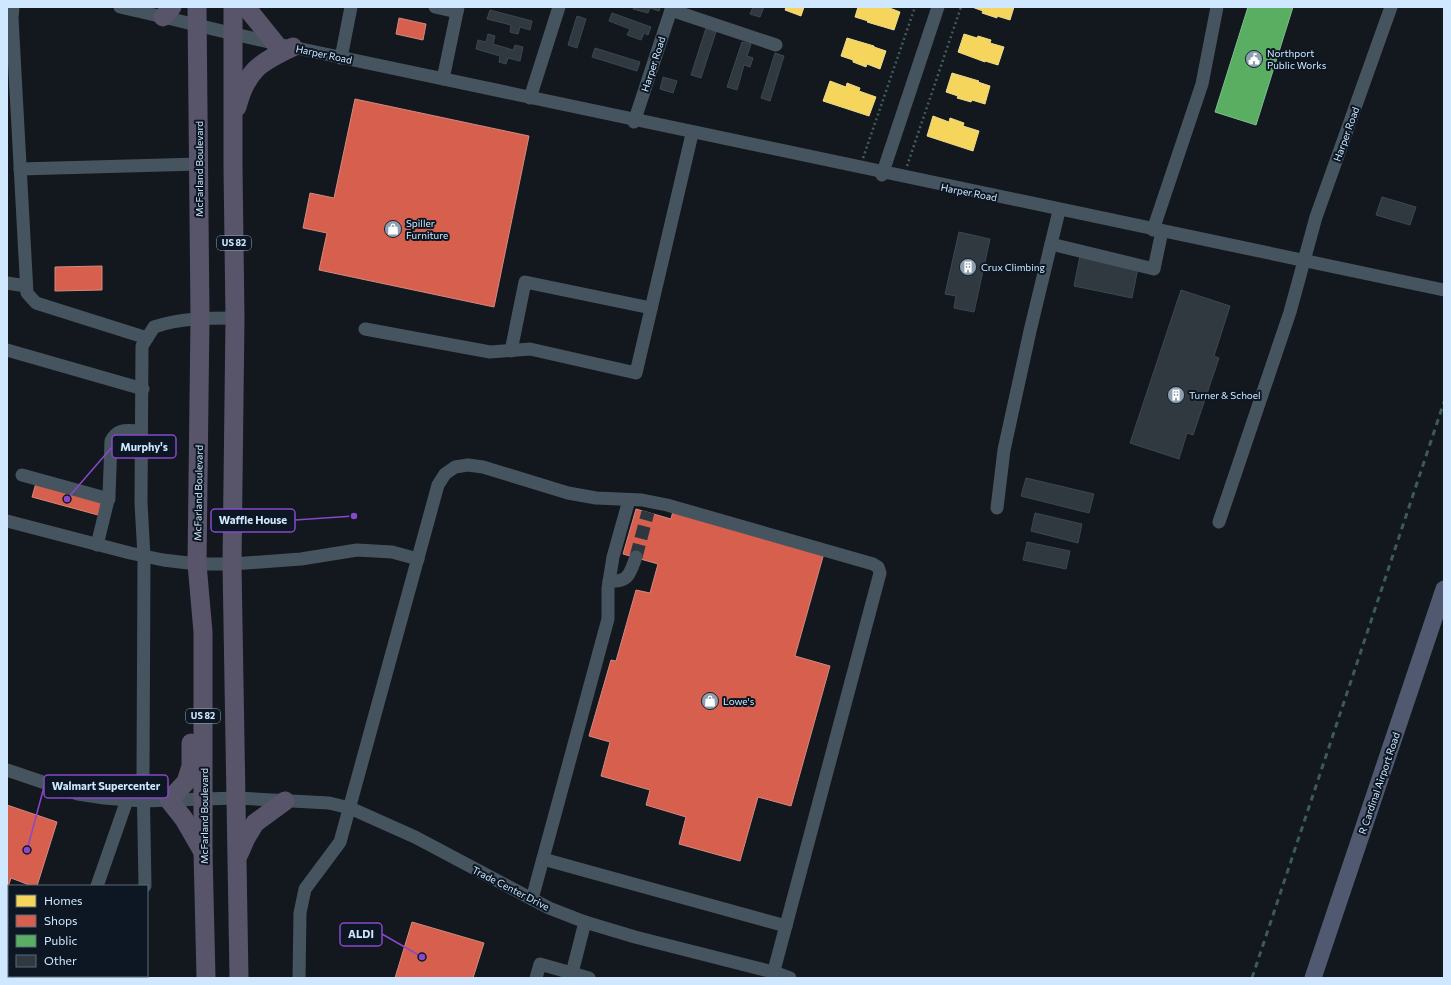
<svg xmlns="http://www.w3.org/2000/svg" width="1451" height="985" viewBox="0 0 1451 985" font-family="Commissioner,sans-serif">
	<rect width="100%" height="100%" fill="#12181e"/>
	<g fill="#f6d55c" stroke="#eadb8d">
		<polygon points="786,7 804,7 801,16 785,10"/>
		<polygon points="858,7 887,7 900,12 894,30 867,22 868,21 855,17"/>
		<polygon points="972,7 1014,7 1010,20 997,16 997,18 982,13 983,11"/>
		<polygon points="964,34 977,38 978,36 991,40 990,43 1004,47 998,65 985,61 985,62 958,52"/>
		<polygon points="847,38 874,46 874,47 886,51 880,69 867,64 866,67 853,62 853,60 841,56"/>
		<polygon points="952,73 979,81 978,82 990,86 985,104 972,100 971,102 957,98 958,96 946,92"/>
		<polygon points="830,81 846,87 847,83 860,88 859,91 876,97 869,116 823,101"/>
		<polygon points="933,116 949,122 950,118 964,123 963,126 979,131 973,151 927,136"/>
	</g>
	<g fill="#d6604d" stroke="#d48982">
		<polygon points="399,18 426,24 423,40 396,34"/>
		<polygon points="355,99 529,136 494,307 319,270 327,233 303,228 310,193 334,198"/>
		<polygon points="102,266 102,290 55,291 55,267"/>
		<polygon points="36,483 102,502 98,515 32,497"/>
		<polygon points="636,509 671,519 673,511 824,553 795,656 830,666 791,806 758,797 740,861 679,844 686,817 646,805 650,790 601,776 610,742 589,736 611,660 616,661 636,590 650,593 658,564 623,554"/>
		<polygon points="7,805 57,822 37,886 32,886 11,878 7,890"/>
		<polygon points="7,911 9,912 9,958 7,958"/>
		<polygon points="412,922 484,943 473,978 395,978"/>
	</g>
	<polygon fill="#5aae61" stroke="#7dbf90" points="1248,7 1293,7 1256,125 1215,112"/>
	<g fill="#303840" stroke="#3b4753">
		<polygon points="634,7 660,7 659,11 650,8 648,13 633,9"/>
		<polygon points="753,7 764,7 760,17 750,14"/>
		<polygon points="490,10 532,21 530,30 520,27 518,34 510,32 511,25 487,19"/>
		<polygon points="612,13 651,27 648,35 644,33 641,40 627,35 630,29 609,21"/>
		<polygon points="577,16 586,19 577,48 568,45"/>
		<polygon points="706,28 716,32 701,78 691,75"/>
		<polygon points="488,34 495,36 493,44 513,50 515,45 523,47 520,61 508,58 506,64 499,62 500,56 476,49 478,40 486,42"/>
		<polygon points="742,42 751,44 747,56 753,58 750,67 744,65 737,90 727,87"/>
		<polygon points="595,48 640,62 637,71 592,57"/>
		<polygon points="775,53 784,56 770,101 761,98"/>
		<polygon points="663,77 677,81 673,93 660,89"/>
		<polygon points="1382,197 1416,207 1410,225 1376,215"/>
		<polygon points="959,232 990,239 974,312 954,308 956,296 945,294"/>
		<polygon points="1080,256 1138,268 1132,298 1074,286"/>
		<polygon points="1181,290 1230,306 1214,356 1219,358 1193,435 1187,433 1179,459 1130,443"/>
		<polygon points="1026,478 1094,494 1089,513 1021,496"/>
		<polygon points="1035,513 1082,524 1078,543 1031,531"/>
		<polygon points="1027,542 1070,551 1066,569 1023,560"/>
	</g>
	<g fill="none" stroke-linecap="round" stroke-linejoin="round">
		<polyline stroke="#2e3740" stroke-width="13" stroke-dasharray="13 6" stroke-linecap="butt" points="636,557 648,512"/>
		<g stroke="#425e59" stroke-width="2.5" stroke-dasharray="2 3" stroke-linecap="butt">
			<polyline points="863,158 915,7"/>
			<polyline points="907,166 961,7"/>
		</g>
		<g stroke="#46545f" stroke-width="13">
			<polyline points="13,7 12,18 27,293 36,303 147,338"/>
			<path d="M 120,7 C 178,20 235,35 292,47 C 676,131 1060,211 1444,290"/>
			<polyline points="435,7 457,12 458,7"/>
			<polyline points="671,10 776,45"/>
			<polyline points="341,58 351,7"/>
			<polyline points="443,79 457,12"/>
			<polyline points="530,98 559,7"/>
			<polyline points="634,122 672,7"/>
			<polyline points="20,169 199,164"/>
			<polyline points="882,175 938,7"/>
			<polyline points="1059,211 1051,244 1154,269 1162,231"/>
			<polyline points="1153,230 1202,84 1217,7"/>
			<polyline points="7,283 26,286"/>
			<polyline points="365,329 490,352 530,349 636,373 692,134"/>
			<polyline points="7,350 143,389"/>
			<polyline points="511,351 525,282 651,308"/>
			<polyline points="22,475 109,499"/>
			<polyline points="997,508 1004,450 1030,331 1051,244"/>
			<polyline points="7,521 130,553 163,560 197,564 232,564 301,559 357,550 392,552 418,559"/>
			<polyline points="1219,522 1290,312 1316,217 1391,7"/>
			<path d="M 97,545 L 109,496 L 111,441 C 118,427 128,431 141,431"/>
			<path d="M 609,581 C 629,583 630,573 636,557"/>
			<polyline points="7,770 78,794 104,798 143,801 236,798 329,803 350,808 415,837 549,908 585,922 635,937 773,972 790,978"/>
			<polyline points="543,859 786,926"/>
			<polyline points="97,886 127,800"/>
			<path d="M 145,886 L 143,776 L 144,556 L 141,503 L 142,346 L 154,327 C 180,318 207,318 235,318"/>
			<polyline points="532,899 608,619 608,588 613,557 629,500"/>
			<polyline points="572,973 585,922"/>
			<polyline points="64,978 65,976"/>
			<polyline points="137,978 137,976"/>
			<polyline points="299,978 300,913 305,889 340,842 438,485 445,474 455,467 468,465 483,467 568,493 596,498 642,500 667,505 873,564 878,567 880,573 772,978"/>
			<polyline points="536,978 540,964 589,978"/>
		</g>
		<polyline stroke="#505970" stroke-width="17" points="1313,978 1444,589"/>
		<g stroke="#585469" stroke-width="19">
			<polyline points="197,7 200,318 197,564 203,632 203,852 206,978"/>
			<polyline points="233,7 233,168 235,318 232,564 239,978"/>
			<polyline points="246,7 275,43"/>
			<polyline points="163,17 172,7"/>
			<path d="M 237,107 C 247,70 259,63 293,47"/>
			<polyline points="191,743 191,766 186,782 169,800 184,819 203,852"/>
			<polyline points="239,854 246,838 255,823 285,801"/>
		</g>
		<polyline stroke="#3b5c55" stroke-width="3" stroke-dasharray="6 5" stroke-linecap="butt" points="1252,978 1444,402"/>
	</g>
	<defs>
		<g id="civic-disc" transform="scale(0.9)"><circle r="9.5" fill="#8d9fb0" stroke="#0d1723"/><path d="M-.6-6.5H3V-4.5H.6V-3L4-1V1h2V6H-6V1h2V-1L-.6-3ZM-1.2 2.5V6h2.4V2.5Z" fill="#fff"/></g>
		<g id="shop-disc" transform="scale(0.9)"><circle r="9.5" fill="#8d9fb0" stroke="#0d1723"/><path d="M-5-2.5h2.3a2.7 3.5 0 0 1 5.4 0H5L5.5 6h-11ZM-1.5-2.5h3a1.5 2.3 0 0 0-3 0Z" fill="#fff"/></g>
		<g id="building-disc" transform="scale(0.9)"><circle r="9.5" fill="#8d9fb0" stroke="#0d1723"/><path d="M-4-6H4V6H1V3H-1V6H-4ZM-2.5-4.3h1.7v1.8h-1.7ZM.8-4.3h1.7v1.8H.8ZM-2.5-1h1.7V.8h-1.7ZM.8-1h1.7V.8H.8Z" fill="#fff"/></g>
	</defs>
	<g fill-rule="evenodd">
		<use href="#civic-disc" x="1254" y="59"/>
		<use href="#shop-disc" x="393" y="229"/>
		<use href="#building-disc" x="968" y="267"/>
		<use href="#building-disc" x="1176" y="395"/>
		<use href="#shop-disc" x="710" y="701"/>
	</g>
	<g text-anchor="middle" stroke-width="4" stroke-linejoin="round" paint-order="stroke">
		<g fill="#0d1723" stroke="#95a9bd" stroke-width="1">
			<rect x="217" y="236" width="34" height="14" rx="3"/>
			<rect x="186" y="709" width="34" height="14" rx="3"/>
		</g>
		<g font-size="9" font-weight="bold" fill="#cfe8ff">
			<text x="234" y="246">US 82</text>
			<text x="203" y="719">US 82</text>
		</g>
		<g font-size="10" fill="#cfe8ff" stroke="#0d1723" text-anchor="start">
			<text x="1267" y="57">Northport<tspan x="1267" dy="12">Public Works</tspan></text>
			<text x="406" y="227">Spiller<tspan x="406" dy="12">Furniture</tspan></text>
			<text x="981" y="271">Crux Climbing</text>
			<text x="1189" y="399">Turner &amp; Schoel</text>
			<text x="723" y="705">Lowe's</text>
		</g>
		<g font-size="10" fill="#cfe8ff" stroke="#0d1723">
			<text transform="translate(324 54) rotate(12)" y="4">Harper Road</text>
			<text transform="translate(653 64) rotate(-72)" y="4">Harper Road</text>
			<text transform="translate(1346 134) rotate(-70)" y="4">Harper Road</text>
			<text transform="translate(199 169) rotate(-90)" y="4">McFarland Boulevard</text>
			<text transform="translate(969 192) rotate(11)" y="4">Harper Road</text>
			<text transform="translate(198 493) rotate(-89)" y="4">McFarland Boulevard</text>
			<text transform="translate(1379 783) rotate(-71)" y="4">R Cardinal Airport Road</text>
			<text transform="translate(204 816) rotate(-90)" y="4">McFarland Boulevard</text>
			<text transform="translate(511 888) rotate(27)" y="4">Trade Center Drive</text>
		</g>
	</g>
	<path fill="none" stroke="#8848c9" stroke-width="1.5" d="M67 499L112 447M354 516L295 520M27 850L44 787M422 957L382 934"/>
	<g fill="#8848c9" stroke="#0d1723" stroke-width="1.5">
		<circle cx="67" cy="499" r="4"/>
		<circle cx="354" cy="516" r="4"/>
		<circle cx="27" cy="850" r="4"/>
		<circle cx="422" cy="957" r="4"/>
	</g>
	<g fill="#0d1723" stroke="#8848c9" stroke-width="1.5">
		<rect x="112" y="435" width="64" height="23" rx="4"/>
		<rect x="211" y="509" width="84" height="23" rx="4"/>
		<rect x="44" y="775" width="124" height="23" rx="4"/>
		<rect x="340" y="923" width="42" height="23" rx="4"/>
	</g>
	<g font-size="11" text-anchor="middle" font-weight="bold" fill="#cfe8ff">
		<text x="144" y="451">Murphy's</text>
		<text x="253" y="524">Waffle House</text>
		<text x="106" y="790">Walmart Supercenter</text>
		<text x="361" y="938">ALDI</text>
	</g>
	<rect width="1451" height="985" fill="none" stroke="#cfe8ff" stroke-width="16"/>
	<rect x="8" y="885" width="140" height="92" fill="#0d1723" stroke="#5b6b7b"/>
	<rect x="16" y="895" width="20" height="12" fill="#f6d55c" stroke="#5b6b7b"/>
	<text x="44" y="905" font-size="12" fill="#cfe8ff">Homes</text>
	<rect x="16" y="915" width="20" height="12" fill="#d6604d" stroke="#5b6b7b"/>
	<text x="44" y="925" font-size="12" fill="#cfe8ff">Shops</text>
	<rect x="16" y="935" width="20" height="12" fill="#5aae61" stroke="#5b6b7b"/>
	<text x="44" y="945" font-size="12" fill="#cfe8ff">Public</text>
	<rect x="16" y="955" width="20" height="12" fill="#303840" stroke="#5b6b7b"/>
	<text x="44" y="965" font-size="12" fill="#cfe8ff">Other</text>
</svg>
